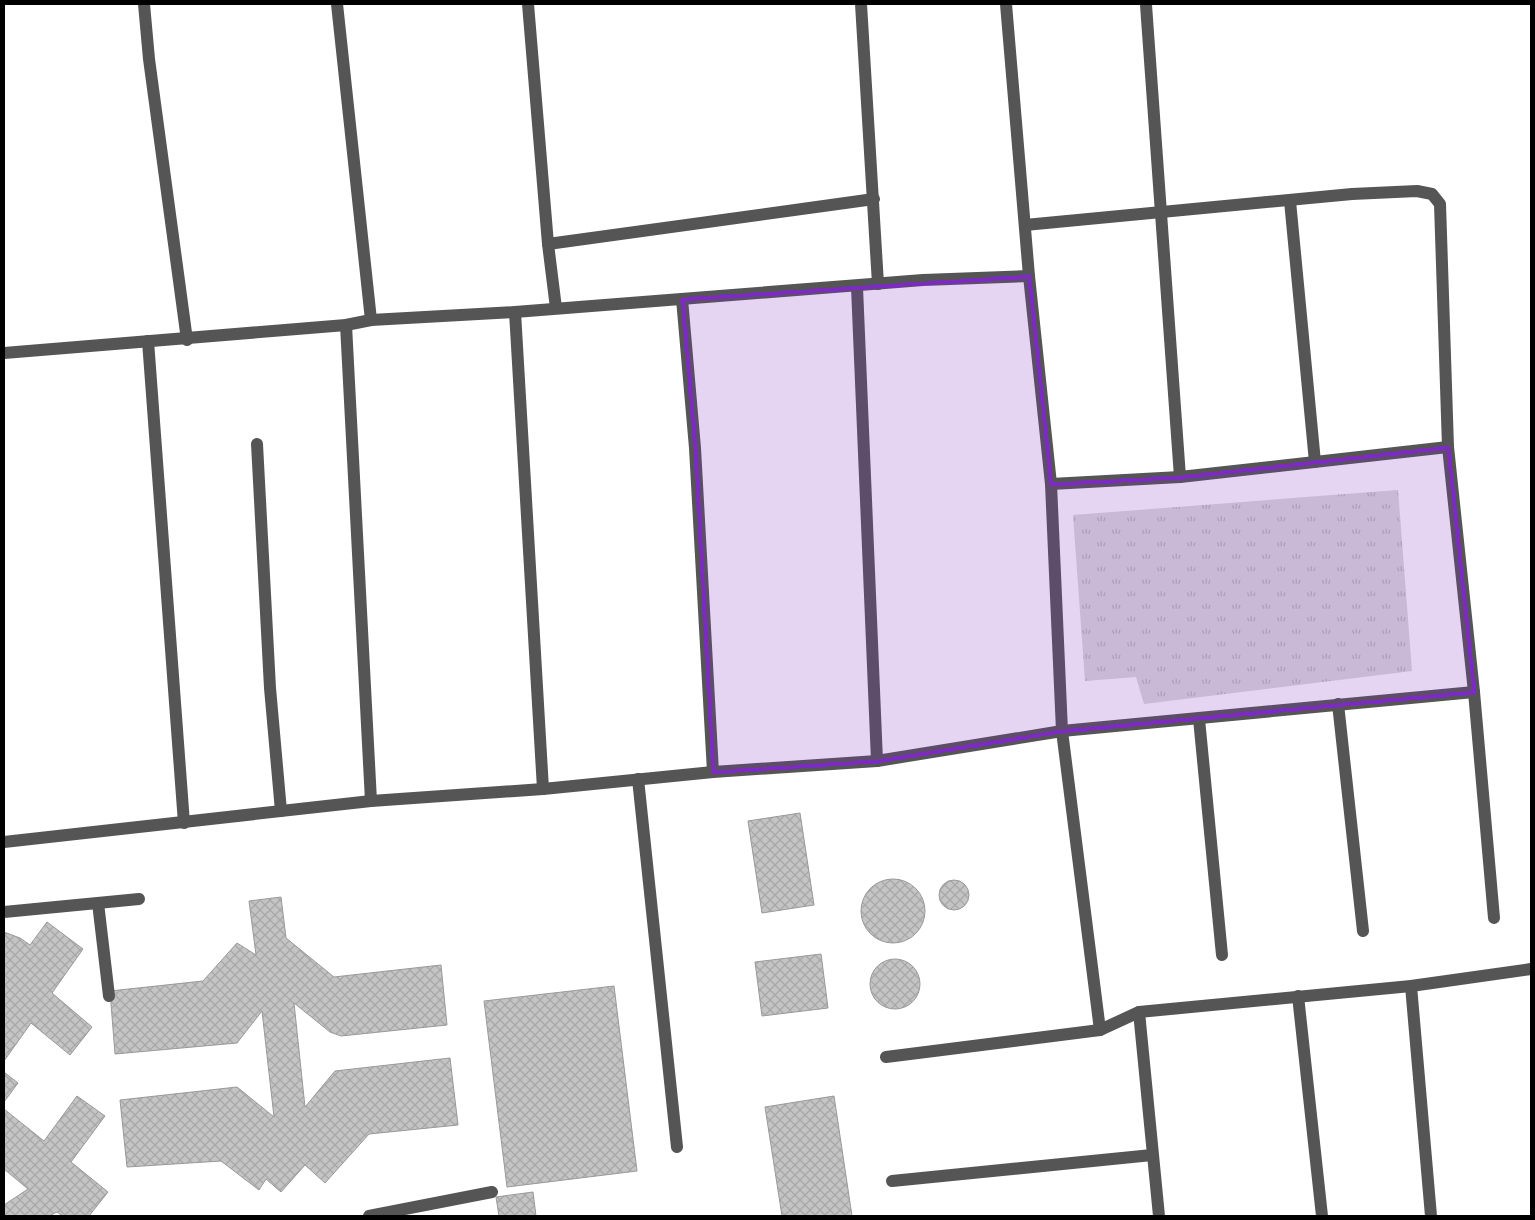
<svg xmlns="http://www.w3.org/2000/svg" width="1535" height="1220" viewBox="0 0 1535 1220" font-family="Roboto,sans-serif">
	<defs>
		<pattern id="park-tufts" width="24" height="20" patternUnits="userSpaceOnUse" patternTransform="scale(1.25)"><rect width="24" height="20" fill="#dcdcdc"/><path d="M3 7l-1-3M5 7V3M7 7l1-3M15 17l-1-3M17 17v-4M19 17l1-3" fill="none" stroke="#bbb"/></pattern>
		<pattern id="building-cross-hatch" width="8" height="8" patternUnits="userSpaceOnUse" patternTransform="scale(1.25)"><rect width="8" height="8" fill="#c4c4c4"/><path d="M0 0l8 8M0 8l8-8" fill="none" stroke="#a7a7a7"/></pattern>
	</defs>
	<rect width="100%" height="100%" fill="#fff"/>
	<polygon fill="url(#park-tufts)" points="1398,490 1412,671 1144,704 1136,677 1085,681 1073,515"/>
	<g fill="url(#building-cross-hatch)" stroke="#999">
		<polygon points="800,813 814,905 762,913 748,821"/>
		<circle cx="893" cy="911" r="32"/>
		<circle cx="954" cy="895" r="15"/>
		<polygon points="281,897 286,938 334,977 441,965 447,1025 341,1036 330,1032 294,1003 305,1107 335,1071 450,1058 458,1125 369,1134 325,1183 305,1165 281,1192 266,1179 259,1190 221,1161 127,1167 120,1100 237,1087 274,1117 262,1011 237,1043 115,1054 110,991 203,981 237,943 256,955 249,901"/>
		<polygon points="47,922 83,949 52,993 92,1027 70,1055 31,1023 4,1061 4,932 20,938 30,945"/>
		<polygon points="821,954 828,1008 762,1016 755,962"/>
		<circle cx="895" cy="984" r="25"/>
		<polygon points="614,986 637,1171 507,1187 484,1001"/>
		<polygon points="4,1072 18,1083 4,1102"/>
		<polygon points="77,1096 105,1116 71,1162 108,1192 89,1216 63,1216 57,1212 49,1216 4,1216 4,1205 28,1189 4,1169 4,1109 44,1141"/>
		<polygon points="834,1096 852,1216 782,1216 765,1107"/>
		<polygon points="533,1192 536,1216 499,1216 496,1197"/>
	</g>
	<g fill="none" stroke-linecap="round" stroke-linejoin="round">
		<g stroke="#555" stroke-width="12">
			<polyline points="144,4 149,59 187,340"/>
			<polyline points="337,4 371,320"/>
			<polyline points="528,4 548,244 556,308"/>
			<polyline points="861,4 878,284"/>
			<polyline points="1006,4 1029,276 1051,484 1062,731 1100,1030 1139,1012 1411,986 1531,969"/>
			<polyline points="1146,5 1180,477"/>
			<polyline points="1290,201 1315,462"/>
			<polyline points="1025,225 1352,194 1417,191 1432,194 1440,204 1448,447 1474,692 1494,918"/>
			<polyline points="548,244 874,199"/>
			<polyline points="857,287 877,761"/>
			<polyline points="682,299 695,448 713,772"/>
			<polyline points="515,312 543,789"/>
			<polyline points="346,325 371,801"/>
			<polyline points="148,341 184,823"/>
			<polyline points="4,353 346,325 371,320 515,312 923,280 1029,276"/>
			<polyline points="257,444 270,688 281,811"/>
			<polyline points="1051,484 1180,477 1448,447"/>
			<polyline points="1338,704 1363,931"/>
			<polyline points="1199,719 1222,955"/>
			<polyline points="638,779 677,1147"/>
			<polyline points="4,842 371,801 543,789 713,772 877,761 1062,731 1474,692"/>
			<polyline points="98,903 109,996"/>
			<polyline points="4,912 139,899"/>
			<polyline points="1411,986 1431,1216"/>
			<polyline points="1298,996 1322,1216"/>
			<polyline points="1139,1012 1159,1216"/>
			<polyline points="886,1057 1100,1030"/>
			<polyline points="892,1181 1152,1155"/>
			<polyline points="369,1216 492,1192"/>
		</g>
	</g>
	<path fill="#7b2cbf" fill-opacity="0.2" stroke="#7b2cbf" stroke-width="4" stroke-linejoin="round" d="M 1029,276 L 1051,484 L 1180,477 L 1448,447 L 1474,692 L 1062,731 L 877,761 L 713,772 L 695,448 L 682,299 Z"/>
	<rect width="1535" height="1220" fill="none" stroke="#000000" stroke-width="10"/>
</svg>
